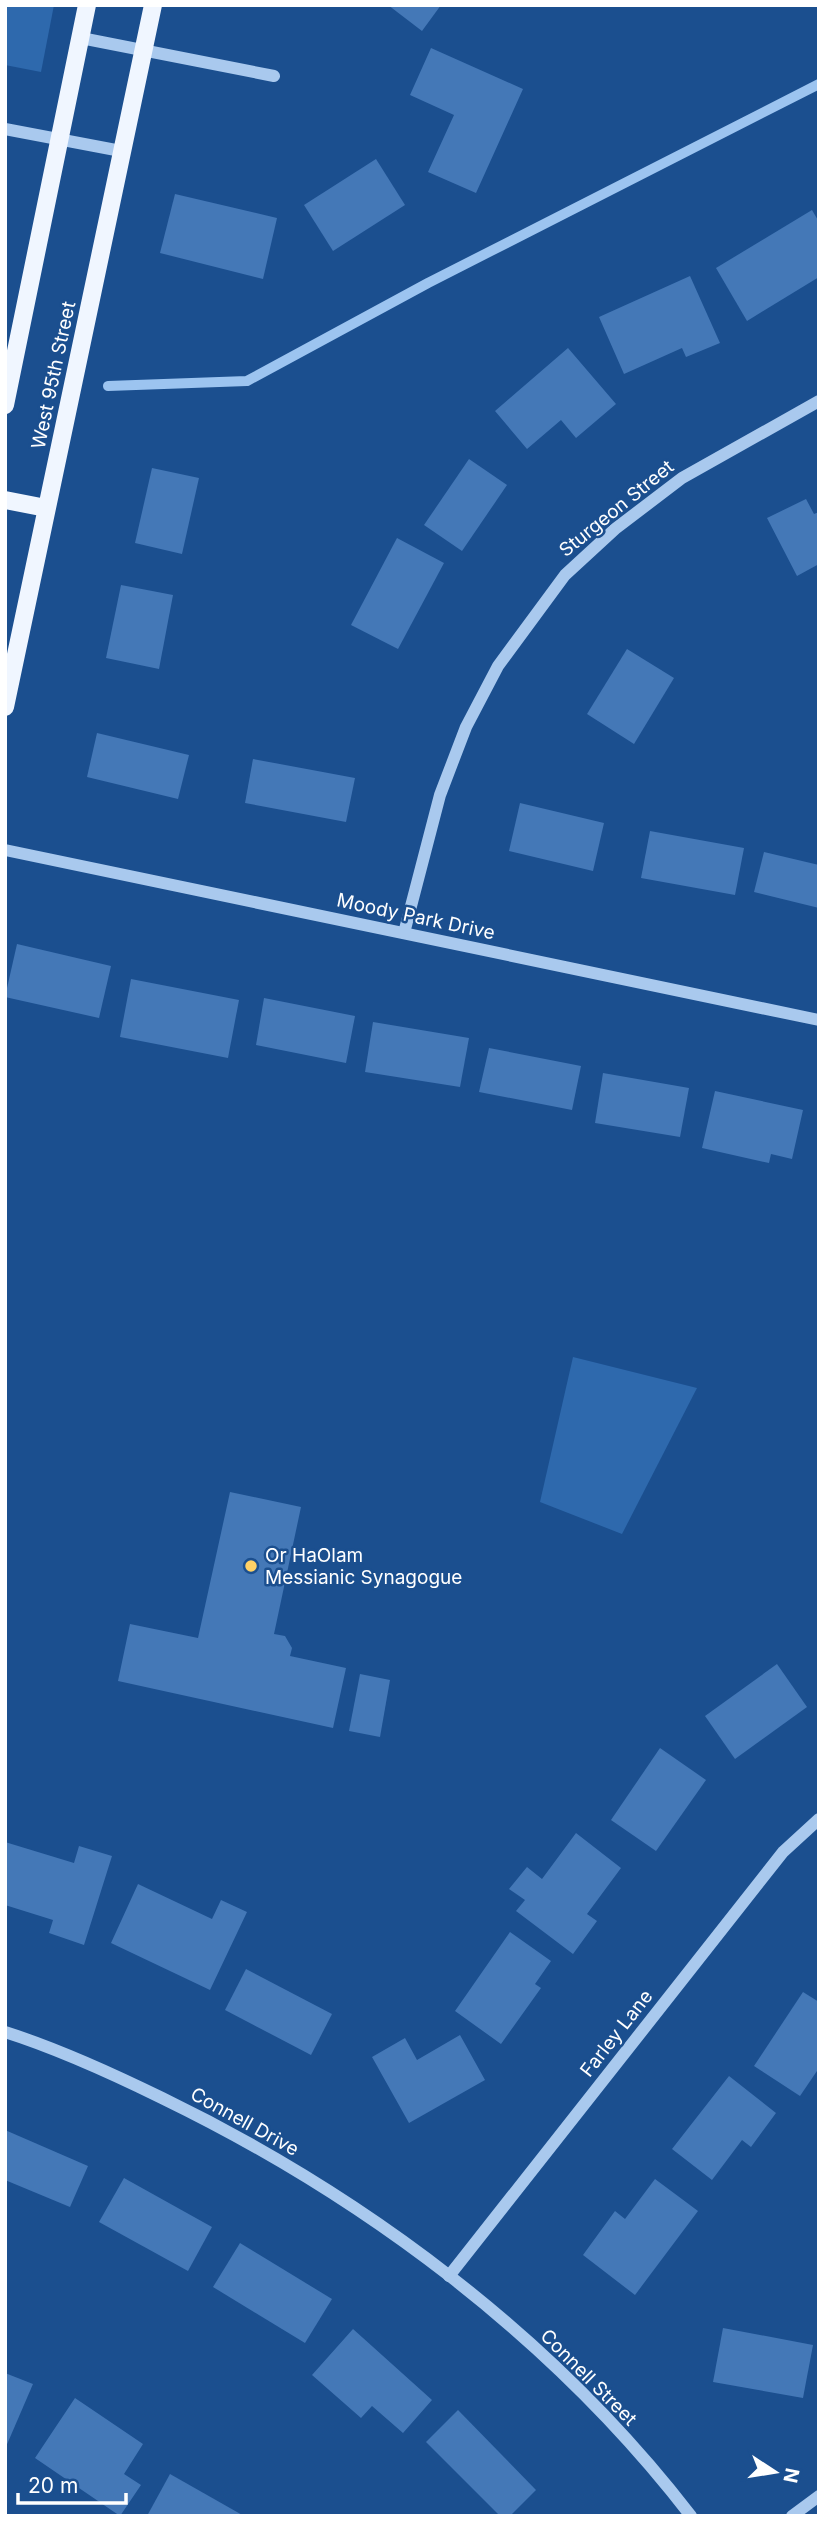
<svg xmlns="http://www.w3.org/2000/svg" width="824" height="2521" viewBox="0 0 824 2521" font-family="Inter,sans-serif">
	<rect width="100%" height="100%" fill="#1b4f8f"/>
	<g fill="#2e69ad">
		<polygon points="5,5 54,5 41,72 5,65"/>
		<polygon points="573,1357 697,1388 622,1534 540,1502"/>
	</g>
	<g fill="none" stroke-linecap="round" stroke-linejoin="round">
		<polyline stroke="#9cc4f0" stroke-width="10" points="108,386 247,381 428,283 819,84"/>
	</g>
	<g fill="#4478b7">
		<polygon points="388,5 441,5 422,31"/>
		<polygon points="431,48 523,89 476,193 428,172 454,115 410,95"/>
		<polygon points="376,159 405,205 333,251 304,205"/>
		<polygon points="175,194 277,218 263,279 160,253"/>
		<polygon points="812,210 819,222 819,277 747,321 716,268"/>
		<polygon points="690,276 720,343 686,357 682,348 624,374 599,317"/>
		<polygon points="568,348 616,404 576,438 561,420 527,449 495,411"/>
		<polygon points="469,459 507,485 462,551 424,525"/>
		<polygon points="152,468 199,478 182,554 135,543"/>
		<polygon points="806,499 814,514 819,512 819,564 797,576 767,518"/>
		<polygon points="397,538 444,563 398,649 351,625"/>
		<polygon points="121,585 173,595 159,669 106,658"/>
		<polygon points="627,649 674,678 634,744 587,714"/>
		<polygon points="97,733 189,755 178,799 87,777"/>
		<polygon points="253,759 355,778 346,822 245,803"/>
		<polygon points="520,803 604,823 593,871 509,851"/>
		<polygon points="650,831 744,848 735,895 641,878"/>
		<polygon points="764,852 819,865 819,908 754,892"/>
		<polygon points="17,944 111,966 99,1018 5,997"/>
		<polygon points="131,979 239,1000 228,1058 120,1037"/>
		<polygon points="264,998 355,1016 346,1063 256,1045"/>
		<polygon points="373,1022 469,1038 460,1087 365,1072"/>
		<polygon points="489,1048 581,1066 572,1110 479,1092"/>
		<polygon points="603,1073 689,1088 680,1137 595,1123"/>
		<polygon points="715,1091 803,1110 792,1159 771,1154 769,1163 702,1148"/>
		<polygon points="230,1492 301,1507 274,1634 285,1636 292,1648 290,1656 346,1668 333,1728 118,1681 130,1624 198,1638"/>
		<polygon points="777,1664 807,1707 735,1759 705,1716"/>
		<polygon points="360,1674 390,1680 380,1737 349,1731"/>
		<polygon points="660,1748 706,1780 656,1851 611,1820"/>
		<polygon points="576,1833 621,1868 587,1914 597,1921 573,1954 516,1911 525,1900 509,1889 527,1867 542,1879"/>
		<polygon points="5,1842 74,1863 79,1846 112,1856 84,1945 49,1933 53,1920 5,1905"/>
		<polygon points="138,1884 212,1919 221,1900 247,1912 210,1990 111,1943"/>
		<polygon points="510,1932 551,1961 535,1984 541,1988 501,2044 455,2011"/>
		<polygon points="246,1969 332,2014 311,2055 225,2010"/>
		<polygon points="803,1992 819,2002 819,2068 800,2096 754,2066"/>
		<polygon points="460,2035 485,2080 409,2123 372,2057 405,2038 417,2060"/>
		<polygon points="729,2076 776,2113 751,2147 742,2140 712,2180 672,2149"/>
		<polygon points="5,2130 88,2166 70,2207 5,2180"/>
		<polygon points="124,2178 212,2227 188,2271 99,2222"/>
		<polygon points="655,2179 698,2211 635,2295 583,2255 615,2211 625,2219"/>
		<polygon points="240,2243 332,2299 305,2343 213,2287"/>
		<polygon points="723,2328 813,2345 803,2398 713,2382"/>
		<polygon points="353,2329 432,2400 403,2433 372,2406 361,2418 312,2375"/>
		<polygon points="5,2373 33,2384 5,2449"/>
		<polygon points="75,2398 143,2444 124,2474 141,2485 120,2516 35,2458"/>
		<polygon points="458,2410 536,2490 510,2516 500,2516 426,2442"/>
		<polygon points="170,2474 244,2516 147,2516"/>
	</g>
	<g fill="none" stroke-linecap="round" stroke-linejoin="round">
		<g stroke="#a9c9ee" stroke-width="12">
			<polyline points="81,38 274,76"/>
			<polyline points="5,129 121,151"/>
			<polyline points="5,850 819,1020"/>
			<polyline points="404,933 440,795 466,727 498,666 565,575 615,529 682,478 819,401"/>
			<path d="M 5,2032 C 59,2049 111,2073 162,2098 C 364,2196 553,2337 691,2516"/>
			<polyline points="449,2276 783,1852 819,1819"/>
			<polyline points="792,2516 819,2496"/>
		</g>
		<g stroke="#f0f6ff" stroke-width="18">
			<polyline points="5,405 87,5"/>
			<polyline points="5,500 46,508"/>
			<polyline points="5,707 153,5"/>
		</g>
	</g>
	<circle fill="#ffd166" stroke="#1b4f8f" stroke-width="2.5" cx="251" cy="1566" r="7"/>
	<g text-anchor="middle" stroke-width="5" stroke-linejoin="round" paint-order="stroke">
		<g font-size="19" fill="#fff" stroke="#1b4f8f">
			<text transform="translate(53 375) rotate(-78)" y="7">West 95th Street</text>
			<text transform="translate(616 508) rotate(-39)" y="7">Sturgeon Street</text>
			<text transform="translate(416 916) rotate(12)" y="7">Moody Park Drive</text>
			<text transform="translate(616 2033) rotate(-52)" y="7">Farley Lane</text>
			<text transform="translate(245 2121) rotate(29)" y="7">Connell Drive</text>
			<text transform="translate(589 2377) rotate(45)" y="7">Connell Street</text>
		</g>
		<g font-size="19" fill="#fff" stroke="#1b4f8f" text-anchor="start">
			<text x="265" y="1562">Or HaOlam<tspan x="265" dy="22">Messianic Synagogue</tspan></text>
		</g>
	</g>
	<rect width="824" height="2521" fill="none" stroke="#ffffff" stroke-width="14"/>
	<g transform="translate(775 2472) rotate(102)" stroke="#1b4f8f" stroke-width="5" paint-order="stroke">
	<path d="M0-5L12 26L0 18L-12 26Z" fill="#ffffff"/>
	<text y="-10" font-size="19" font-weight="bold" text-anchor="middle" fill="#ffffff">N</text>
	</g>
	<path d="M18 2493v10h108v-10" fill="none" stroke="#ffffff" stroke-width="3.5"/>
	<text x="28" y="2493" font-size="21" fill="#ffffff" stroke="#1b4f8f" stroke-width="5" paint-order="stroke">20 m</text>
</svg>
